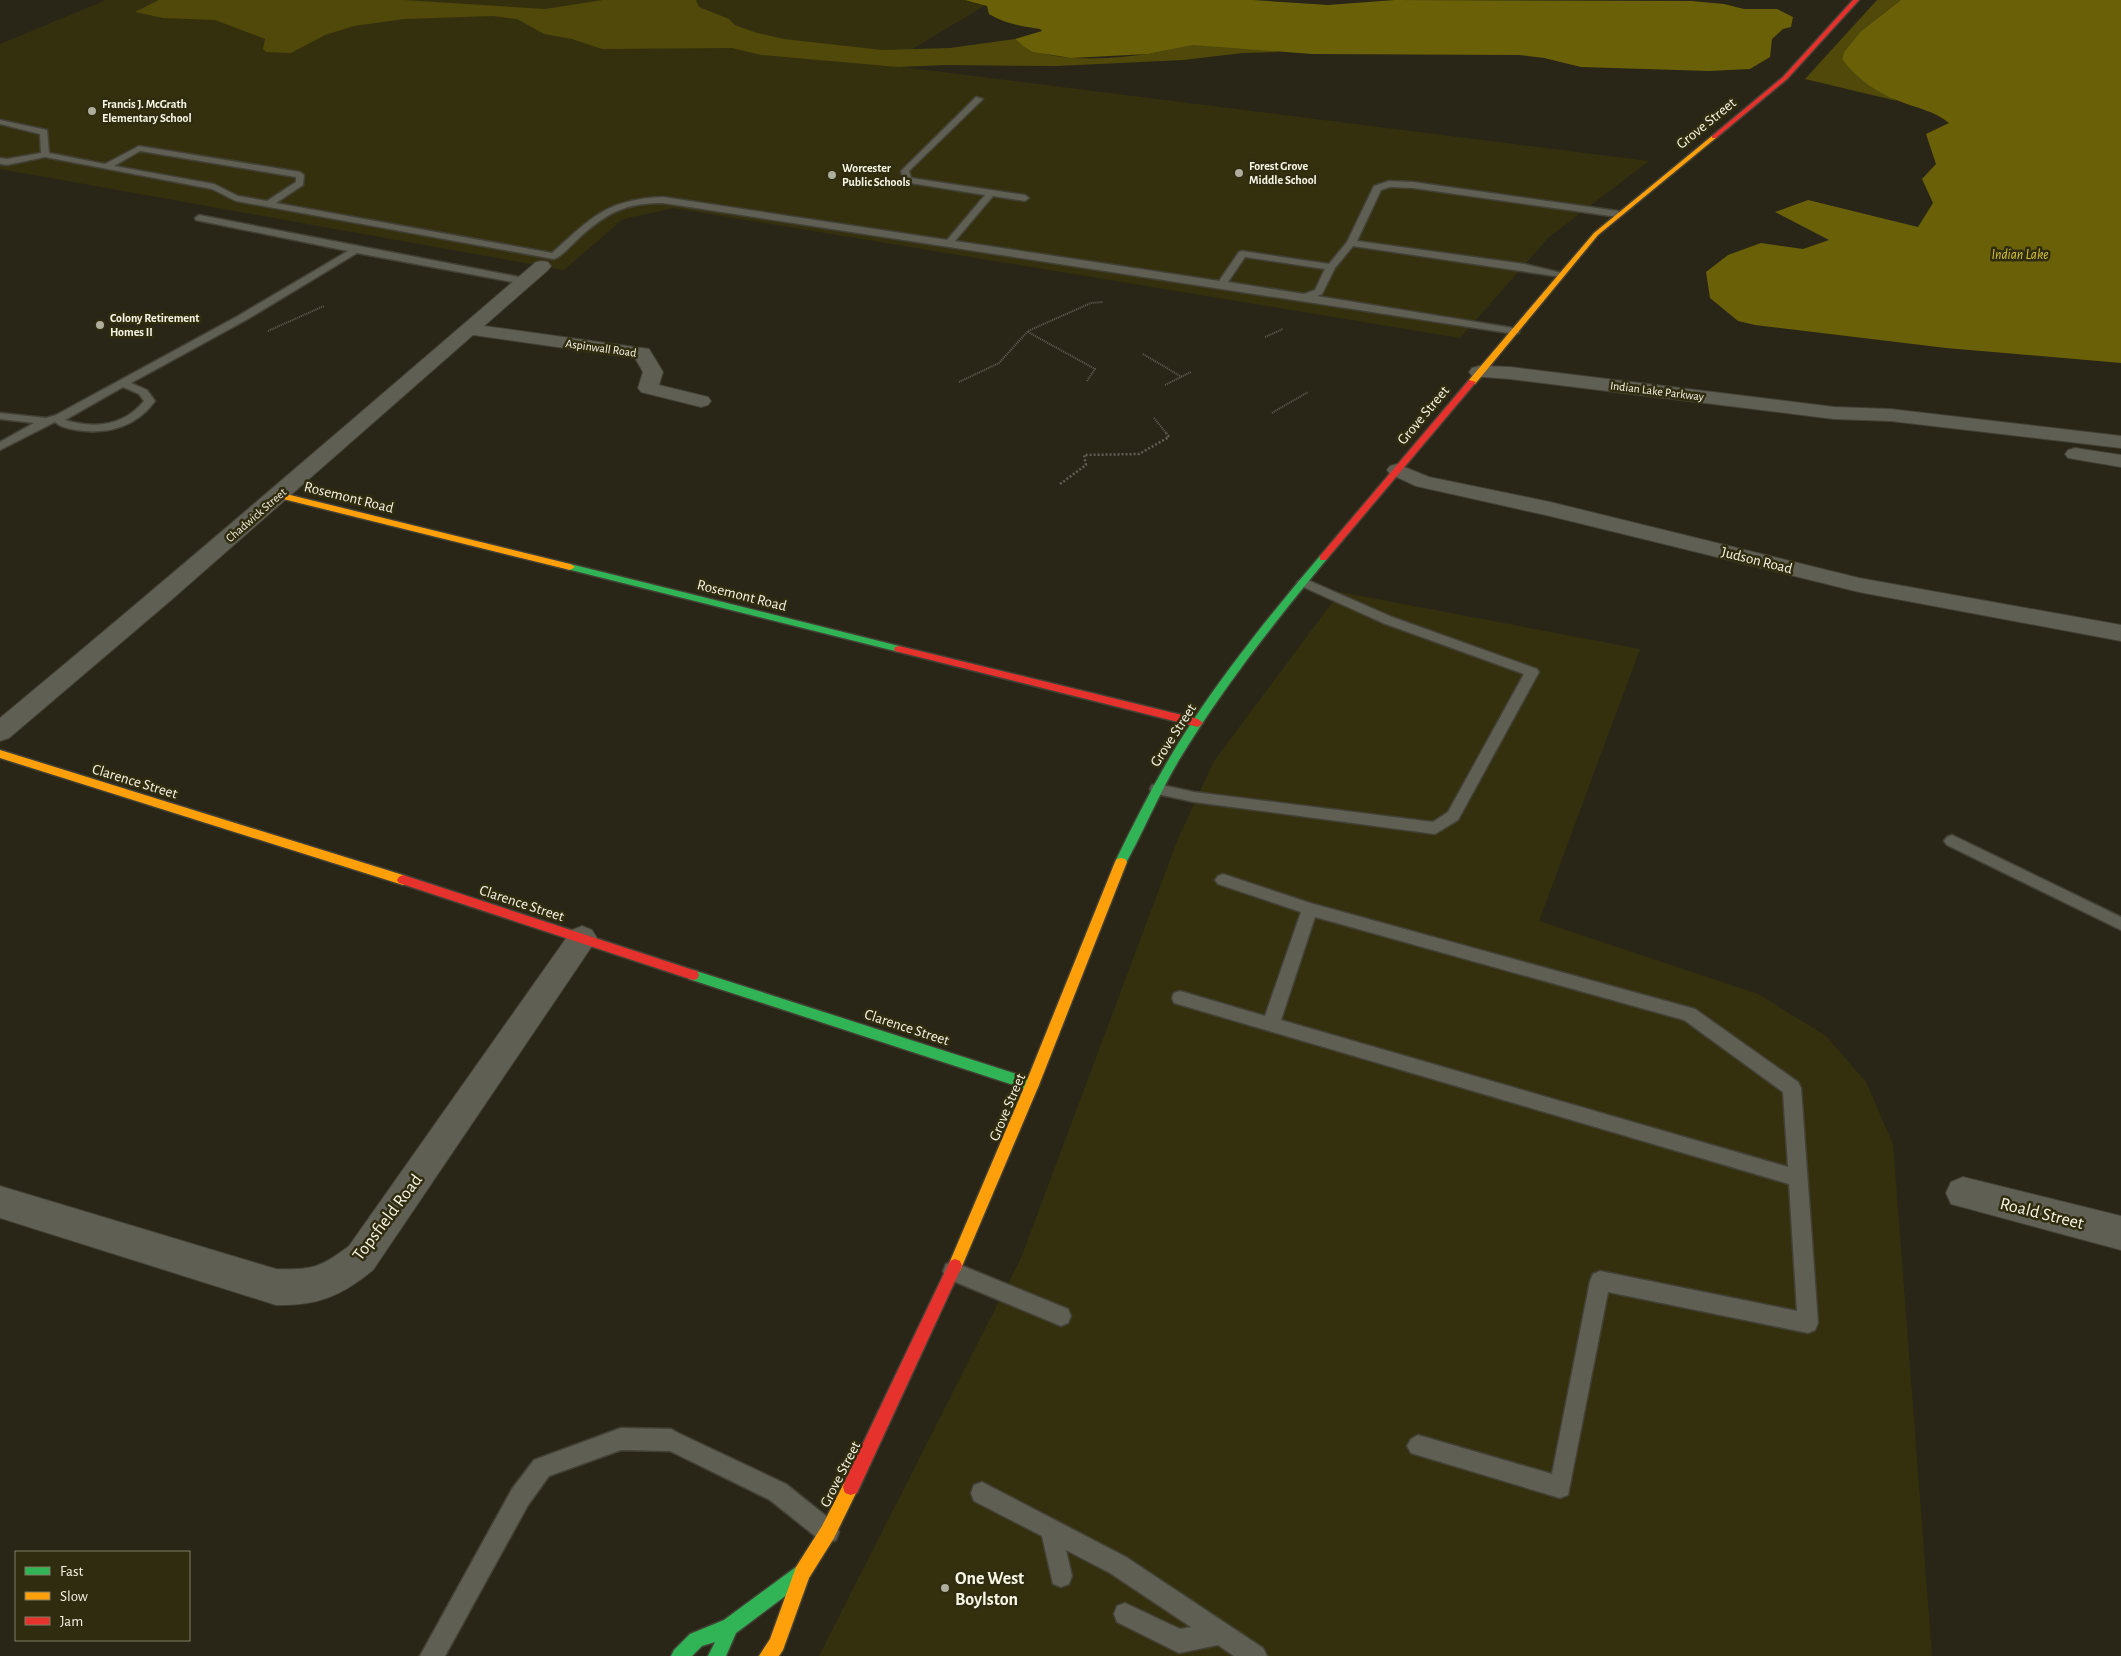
<svg xmlns="http://www.w3.org/2000/svg" width="2121" height="1656" viewBox="0 0 2121 1656" font-family="'Alegreya Sans',sans-serif">
	<rect width="100%" height="100%" fill="#292617"/>
	<g fill="#34300e">
		<polygon points="106,0 994,0 886,65 1649,161 1549,237 1460,338 674,208 623,219 564,270 0,169 0,44"/>
		<polygon points="1340,592 1640,649 1539,921 1758,994 1826,1036 1866,1082 1893,1144 1932,1656 819,1656 1021,1258 1178,839 1214,761"/>
	</g>
	<g fill="#50490a">
		<path d="M 159,0 L 403,0 L 545,9 L 603,0 L 696,0 L 699,7 L 729,19 L 735,25 L 757,33 L 784,39 L 882,50 L 950,48 L 1015,39 C 1040,65 1113,59 1147,54 C 1163,52 1177,47 1192,45 C 1213,43 1260,47 1280,52 L 1243,53 L 1183,60 L 1057,66 L 946,65 L 898,67 L 761,55 L 732,48 L 602,49 L 572,39 L 544,34 L 517,19 L 493,16 L 404,19 L 354,26 L 325,35 L 291,53 L 266,52 L 263,49 L 265,39 L 215,20 L 163,18 L 135,12 Z"/>
		<polygon points="1877,0 1901,0 1862,30 1844,52 1842,59 1859,77 1897,101 1805,79"/>
	</g>
	<g fill="#6a6008">
		<path d="M 965,0 L 1253,0 L 1328,5 L 1395,0 L 1691,1 L 1724,4 L 1744,9 L 1777,9 L 1793,17 L 1791,27 L 1783,29 L 1772,39 L 1770,57 L 1750,69 L 1709,71 L 1581,67 L 1544,58 L 1519,55 L 1312,54 L 1193,45 L 1148,54 L 1071,58 L 1033,52 L 1023,46 L 1015,39 L 1042,31 L 1040,29 C 1021,26 1006,24 989,14 L 987,6 Z"/>
		<path d="M 1901,0 L 2121,0 L 2121,363 L 1946,348 L 1755,325 L 1738,321 L 1710,298 L 1706,272 L 1728,255 L 1761,243 L 1803,249 L 1829,240 L 1775,212 L 1808,200 L 1918,227 L 1933,203 L 1922,179 L 1936,164 L 1926,134 L 1949,123 C 1935,111 1916,108 1899,101 C 1877,93 1856,78 1842,59 L 1844,52 L 1861,31 Z"/>
	</g>
	<g fill="none" stroke-linecap="round" stroke-linejoin="round">
		<g stroke="#434135" stroke-width="3">
			<g id="lane">
				<path d="M 976,97 L 983,99 L 909,171 L 911,178 L 1025,195 L 1029,198 L 1025,201 L 993,196 L 955,241 L 1219,281 L 1239,252 L 1242,251 L 1329,264 L 1347,242 L 1374,186 L 1389,181 L 1413,182 L 1618,211 L 1622,214 L 1618,217 L 1413,188 L 1390,187 L 1381,190 L 1357,241 L 1524,264 L 1566,274 L 1561,277 L 1353,246 L 1335,268 L 1322,294 L 1317,296 L 1519,329 L 1519,333 L 1515,334 L 663,203 C 625,203 606,213 578,239 C 571,245 563,256 554,259 L 236,201 L 212,189 L 45,157 L 7,165 L 0,164 L 0,158 L 7,159 L 41,153 L 40,134 L 0,124 L 0,120 L 47,130 L 49,153 L 105,164 L 139,146 L 300,172 L 304,175 L 303,185 L 276,203 L 552,253 C 591,218 607,199 663,197 L 947,240 L 985,195 L 904,182 L 901,171 ZM 140,151 L 296,177 L 296,182 L 267,201 L 238,196 L 214,184 L 114,166 ZM 1245,257 L 1325,269 L 1315,290 L 1304,294 L 1228,282 Z"/>
				<path d="M 199,215 L 524,278 L 529,281 L 524,284 L 357,253 L 246,320 L 131,383 L 147,390 L 155,401 C 136,427 107,435 76,430 C 69,429 60,427 55,422 L 0,450 L 0,442 L 34,423 L 0,419 L 0,413 L 46,418 L 56,415 L 238,316 L 348,251 L 196,220 L 195,218 ZM 123,387 L 139,394 L 144,401 C 124,426 95,429 65,420 Z"/>
				<polygon points="1303,578 1392,617 1537,669 1539,672 1458,820 1435,834 1194,802 1157,794 1152,793 1150,789 1152,785 1157,784 1194,792 1433,822 1448,812 1524,674 1383,623 1299,585 1297,582"/>
				<polygon points="1952,835 2121,917 2121,930 1947,845 1944,841 1947,837"/>
				<path d="M 1223,874 L 1310,903 L 1695,1009 L 1798,1082 L 1801,1088 L 1818,1323 L 1815,1330 L 1808,1333 L 1608,1292 L 1568,1495 L 1560,1498 L 1411,1453 L 1407,1446 L 1411,1439 L 1418,1435 L 1552,1474 L 1590,1281 L 1593,1274 L 1600,1271 L 1797,1311 L 1789,1184 L 1174,1003 L 1172,998 L 1174,993 L 1180,991 L 1265,1016 L 1301,912 L 1218,884 L 1215,880 L 1218,876 ZM 1315,917 L 1684,1020 L 1783,1092 L 1788,1167 L 1281,1020 Z"/>
				<polygon points="953,1262 1068,1309 1071,1316 1068,1323 1061,1326 946,1278 943,1271 946,1264"/>
				<polygon points="621,1428 671,1429 678,1433 786,1484 836,1524 839,1532 836,1540 828,1543 820,1540 770,1500 670,1451 621,1450 549,1476 528,1505 445,1656 420,1656 512,1489 534,1460"/>
				<polygon points="982,1482 1126,1557 1263,1648 1267,1656 1234,1656 1218,1645 1179,1653 1117,1622 1114,1614 1117,1606 1125,1603 1180,1629 1191,1627 1110,1573 1066,1550 1072,1576 1069,1584 1061,1587 1053,1584 1042,1536 974,1501 971,1493 974,1485"/>
			</g>
		</g>
		<g stroke="#434135" stroke-width="2">
			<g id="street">
				<path d="M 542,261 L 548,262 L 551,266 L 548,270 L 484,326 L 649,349 L 663,372 L 659,385 L 708,397 L 711,401 L 708,405 L 701,407 L 641,392 L 638,388 L 643,372 L 635,358 L 473,335 L 170,601 L 9,738 L 0,741 L 0,718 C 181,568 358,415 536,262 Z"/>
				<polygon points="1479,366 1510,367 1834,407 1890,409 2121,436 2121,448 1890,421 1834,419 1510,379 1472,376 1469,372 1472,368"/>
				<polygon points="2075,448 2121,455 2121,467 2068,458 2065,454 2068,450"/>
				<polygon points="1397,464 1429,477 1550,502 1859,578 2121,625 2121,641 1859,592 1550,516 1416,486 1390,474 1387,470 1390,466"/>
				<path d="M 582,926 L 592,930 L 597,938 L 592,946 L 373,1270 C 341,1296 318,1306 276,1305 L 0,1218 L 0,1186 L 276,1269 C 312,1270 320,1268 349,1246 L 572,930 Z"/>
				<polygon points="1963,1177 2121,1216 2121,1250 1951,1204 1946,1193 1951,1182"/>
			</g>
		</g>
		<g stroke="#434135" stroke-width="3">
			<g id="fast">
				<path d="M 1323,555 L 1326,556 L 1326,560 C 1273,624 1222,689 1179,760 C 1159,794 1144,830 1125,865 L 1117,865 L 1115,862 C 1138,815 1161,769 1190,725 C 1229,666 1274,610 1320,556 Z"/>
				<polygon points="570,564 899,646 904,649 899,652 567,569 565,567"/>
				<polygon points="693,970 1032,1079 1037,1081 1039,1085 1037,1089 1032,1091 689,979 687,975 689,971"/>
				<polygon points="802,1565 808,1567 810,1573 808,1579 736,1633 726,1656 708,1656 715,1642 702,1646 692,1656 671,1656 674,1650 690,1634 724,1620 796,1567"/>
			</g>
		</g>
		<g stroke="#434135" stroke-width="3">
			<g id="slow">
				<polygon points="1712,136 1717,137 1598,235 1475,384 1469,384 1469,380 1594,233"/>
				<polygon points="278,492 570,564 575,567 570,570 275,497 275,493"/>
				<polygon points="0,750 403,875 407,877 409,880 407,883 403,885 0,758"/>
				<polygon points="1121,858 1125,859 1127,862 1039,1085 960,1271 955,1273 950,1271 948,1266 1025,1085 1115,862 1117,859"/>
				<polygon points="851,1479 857,1481 859,1487 834,1538 809,1578 783,1650 779,1656 759,1656 770,1639 796,1567 822,1526 845,1481"/>
			</g>
		</g>
		<g stroke="#434135" stroke-width="3">
			<g id="jam">
				<polygon points="1853,0 1859,0 1787,79 1716,138 1712,138 1712,136 1783,77"/>
				<polygon points="1469,380 1476,382 1326,560 1320,560 1320,556"/>
				<polygon points="899,646 1198,719 1203,723 1198,727 895,651 894,649 895,647"/>
				<polygon points="403,875 693,970 697,971 699,975 697,979 693,980 399,883 397,880 399,877"/>
				<polygon points="955,1259 960,1261 962,1266 857,1493 851,1495 845,1493 843,1487 845,1481 950,1261"/>
			</g>
		</g>
		<g stroke="#605f54" stroke-width="2" stroke-dasharray="1 1" stroke-linecap="butt">
			<polyline points="268,331 324,306"/>
			<polyline points="1028,332 1095,369 1087,381"/>
			<polyline points="1265,337 1283,329"/>
			<polyline points="1143,354 1182,377"/>
			<polyline points="959,382 999,363 1028,331 1091,303 1103,302"/>
			<polyline points="1165,385 1191,372"/>
			<polyline points="1272,413 1308,392"/>
			<polyline points="1154,418 1167,434"/>
		</g>
		<polyline stroke="#605f54" stroke-width="2.5" stroke-dasharray="2 2" stroke-linecap="butt" points="1060,484 1086,465 1084,455 1139,454 1169,437 1166,433"/>
		<use href="#lane" fill="#605f54" fill-rule="evenodd"/>
		<use href="#street" fill="#605f54" fill-rule="evenodd"/>
		<use href="#fast" fill="#30b455" fill-rule="evenodd"/>
		<use href="#slow" fill="#ff9f0a" fill-rule="evenodd"/>
		<use href="#jam" fill="#e5322d" fill-rule="evenodd"/>
	</g>
	<g fill="#afad9c" stroke="#302c10" stroke-width="2">
		<circle cx="92" cy="111" r="5"/>
		<circle cx="1239" cy="173" r="5"/>
		<circle cx="832" cy="175" r="5"/>
		<circle cx="100" cy="325" r="5"/>
		<circle cx="945" cy="1588" r="5"/>
	</g>
	<g text-anchor="middle" stroke-width="5" stroke-linejoin="round" paint-order="stroke">
		<g font-size="12" font-weight="bold" fill="#f7f5e4" stroke="#302c10" text-anchor="start">
			<text x="102" y="108">Francis J. McGrath<tspan x="102" dy="14">Elementary School</tspan></text>
			<text x="1249" y="170">Forest Grove<tspan x="1249" dy="14">Middle School</tspan></text>
			<text x="842" y="172">Worcester<tspan x="842" dy="14">Public Schools</tspan></text>
			<text x="110" y="322">Colony Retirement<tspan x="110" dy="14">Homes II</tspan></text>
		</g>
		<g font-size="12" fill="#f7f5e4" stroke="#302c10">
			<text transform="translate(601 348) rotate(8)" y="4">Aspinwall Road</text>
			<text transform="translate(1657 391) rotate(7)" y="4">Indian Lake Parkway</text>
			<text transform="translate(256 515) rotate(-41)" y="4">Chadwick Street</text>
		</g>
		<g font-size="14" font-style="italic" fill="#d7c52d" stroke="#302c10">
			<text x="2020" y="259">Indian Lake</text>
		</g>
		<g font-size="15" fill="#f7f5e4" stroke="#302c10">
			<text transform="translate(1706 123) rotate(-39)" y="5">Grove Street</text>
			<text transform="translate(1423 415) rotate(-50)" y="5">Grove Street</text>
			<text transform="translate(349 497) rotate(14)" y="5">Rosemont Road</text>
			<text transform="translate(1757 560) rotate(14)" y="5">Judson Road</text>
			<text transform="translate(742 595) rotate(14)" y="5">Rosemont Road</text>
			<text transform="translate(1173 735) rotate(-57)" y="5">Grove Street</text>
			<text transform="translate(135 781) rotate(17)" y="5">Clarence Street</text>
			<text transform="translate(522 903) rotate(18)" y="5">Clarence Street</text>
			<text transform="translate(907 1027) rotate(18)" y="5">Clarence Street</text>
			<text transform="translate(1007 1107) rotate(-67)" y="5">Grove Street</text>
			<text transform="translate(840 1474) rotate(-63)" y="5">Grove Street</text>
		</g>
		<g font-size="18" fill="#f7f5e4" stroke="#302c10">
			<text transform="translate(2042 1213) rotate(14)" y="6">Roald Street</text>
			<text transform="translate(387 1217) rotate(-53)" y="6">Topsfield Road</text>
		</g>
		<g font-size="18" font-weight="bold" fill="#f7f5e4" stroke="#302c10" text-anchor="start">
			<text x="955" y="1584">One West<tspan x="955" dy="21">Boylston</tspan></text>
		</g>
	</g>
	<rect x="15" y="1551" width="175" height="90" fill="#302c10" stroke="#807c65"/>
	<rect x="25" y="1567" width="25" height="8" fill="#30b455" stroke="#807c65"/>
	<text x="60" y="1576" font-size="15" fill="#f7f5e4">Fast</text>
	<rect x="25" y="1592" width="25" height="8" fill="#ff9f0a" stroke="#807c65"/>
	<text x="60" y="1601" font-size="15" fill="#f7f5e4">Slow</text>
	<rect x="25" y="1617" width="25" height="8" fill="#e5322d" stroke="#807c65"/>
	<text x="60" y="1626" font-size="15" fill="#f7f5e4">Jam</text>
</svg>
